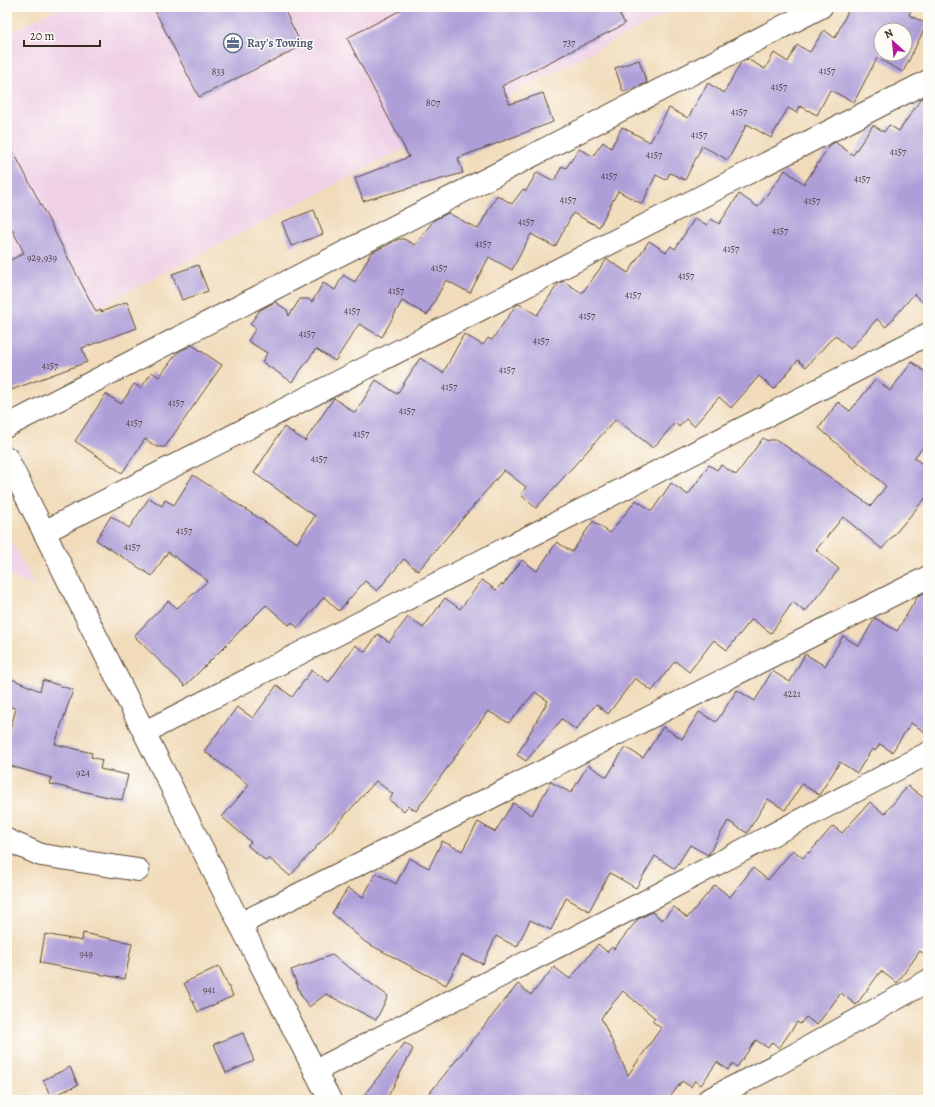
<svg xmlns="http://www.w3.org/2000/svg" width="935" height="1107" viewBox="0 0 935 1107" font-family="Alegreya,serif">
	<rect width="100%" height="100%" fill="#fdfcf7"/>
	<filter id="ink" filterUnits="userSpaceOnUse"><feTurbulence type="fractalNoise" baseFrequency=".025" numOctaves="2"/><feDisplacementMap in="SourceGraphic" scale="8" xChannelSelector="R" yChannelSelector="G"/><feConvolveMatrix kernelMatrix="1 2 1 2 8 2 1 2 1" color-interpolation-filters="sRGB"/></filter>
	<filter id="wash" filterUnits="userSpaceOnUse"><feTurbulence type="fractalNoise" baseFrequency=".012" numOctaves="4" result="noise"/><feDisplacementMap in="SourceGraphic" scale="16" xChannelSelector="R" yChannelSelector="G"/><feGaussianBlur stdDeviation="0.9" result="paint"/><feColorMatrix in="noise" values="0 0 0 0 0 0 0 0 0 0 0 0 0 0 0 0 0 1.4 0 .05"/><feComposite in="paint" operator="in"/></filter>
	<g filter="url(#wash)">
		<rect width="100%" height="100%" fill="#f1dbba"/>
		<g fill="#efd0e6">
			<polygon points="60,7 679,7 7,354 7,34"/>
			<polygon points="7,533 35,586 7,576"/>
		</g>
		<g id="blocks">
			<g fill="#ad9ed8" fill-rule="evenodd">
				<polygon points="153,7 283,7 302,46 199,97"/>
				<polygon points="407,7 616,7 625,24 502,86 510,104 543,93 553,122 458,158 463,173 363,201 355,178 409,157 347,38"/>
				<path d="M 850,7 L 912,7 L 909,15 L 927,24 L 903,72 L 877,58 L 854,102 L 830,90 L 817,115 L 800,106 L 797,113 L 788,108 L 771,138 L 747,124 L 728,160 L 702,146 L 685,180 L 670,173 L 666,180 L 656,175 L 642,204 L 618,191 L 599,227 L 573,213 L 555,247 L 531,234 L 512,270 L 489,257 L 470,293 L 446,280 L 427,315 L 402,301 L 382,337 L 359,324 L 335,361 L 316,349 L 292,382 L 262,362 L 267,353 L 248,341 L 256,328 L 250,324 L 260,310 L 275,302 L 287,310 L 289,316 L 300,299 L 308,299 L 312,302 L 323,283 L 335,290 L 343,275 L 355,282 L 371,253 L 399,239 L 404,239 L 415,245 L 434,220 L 448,213 L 478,229 L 497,195 L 512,204 L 523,189 L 526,191 L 537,172 L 554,181 L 562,166 L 566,168 L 579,149 L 593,156 L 603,142 L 611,148 L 622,127 L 650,142 L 669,108 L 688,118 L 708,83 L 724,93 L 741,62 L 747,59 L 765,69 L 774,53 L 788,62 L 797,45 L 810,52 L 824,30 L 835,38 ZM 881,30 L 905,30 L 905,54 L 881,54 Z"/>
				<polygon points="639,60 647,83 623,92 615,68"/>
				<polygon points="928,95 928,307 914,294 886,327 877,319 850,349 835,335 806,367 798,360 774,389 759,376 731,408 719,397 694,426 686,419 679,427 675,423 653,448 616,419 536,508 521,495 526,487 504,470 418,571 404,559 377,591 365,581 339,611 324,597 298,628 292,622 289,625 266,605 185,686 134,636 168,601 177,608 208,581 168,552 152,576 96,540 111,516 129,528 149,498 162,506 165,500 174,505 193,475 297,543 315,516 254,473 284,427 305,441 334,398 355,413 376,380 397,394 420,358 443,373 464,334 483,345 488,338 492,340 516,305 519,304 537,315 558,284 563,281 582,293 607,259 628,273 649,241 666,252 671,246 675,249 695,218 707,225 711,219 719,224 739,194 758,207 785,170 804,184 830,145 835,142 853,155 873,125 884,132 889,125 899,131 921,99"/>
				<polygon points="7,139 96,312 101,310 101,312 127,302 137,328 82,348 87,362 11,390 7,378 7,262 24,253 7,219"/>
				<polygon points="314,210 323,234 291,246 282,222"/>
				<polygon points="198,265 208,291 182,300 172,274"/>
				<polygon points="192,345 222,365 165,447 157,447 145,439 122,473 75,441 106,394 121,404 134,384 141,388 152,372 159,377 178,352"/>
				<polygon points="912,362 928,374 928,441 914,458 928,468 928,495 882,549 843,517 816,550 839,569 805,612 793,602 771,633 752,619 727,650 714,640 689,672 675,661 652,691 635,678 608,714 596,704 576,730 562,719 526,761 517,755 548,701 535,692 509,723 488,711 416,811 408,806 404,811 389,800 393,794 376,781 290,876 269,858 266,861 247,845 251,842 222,817 249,785 204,751 237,707 253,718 277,685 292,697 312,670 329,682 355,645 365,652 378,634 389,642 408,617 423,628 445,598 460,609 482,580 496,590 502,583 503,585 522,560 537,571 557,542 572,552 593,521 610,533 636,500 652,511 671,483 688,495 709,465 717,470 721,465 736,475 763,438 768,441 769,440 777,440 871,506 886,486 819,428 838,402 850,411 876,379 890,391"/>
				<polygon points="928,591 928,734 911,723 892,752 880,744 875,751 872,749 857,773 840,762 819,795 802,784 785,810 768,799 747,833 728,821 708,855 690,845 675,869 655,856 636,888 610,873 589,911 566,898 551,930 530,920 517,947 496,936 483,964 462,955 446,985 365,942 332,913 348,888 363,897 376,873 396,884 409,858 429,868 442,841 462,851 478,822 495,832 513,803 532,815 551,782 571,793 588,765 607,777 625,747 643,758 663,727 682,739 699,712 716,722 737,690 755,701 772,671 790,682 805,654 825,666 843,636 859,646 875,618 897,631 918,596"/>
				<polygon points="7,677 40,691 43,680 73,690 55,744 92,753 91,757 102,760 100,769 128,775 122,800 50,784 52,778 7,765 7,740 16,709 7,705"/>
				<path d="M 908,786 L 928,801 L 928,957 L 920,951 L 897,983 L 881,971 L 856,1005 L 841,993 L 817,1025 L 806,1017 L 800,1024 L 797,1022 L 779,1048 L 772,1042 L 768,1048 L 756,1040 L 737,1067 L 732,1064 L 728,1070 L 717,1062 L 701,1085 L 695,1080 L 691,1087 L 682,1081 L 668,1100 L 424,1100 L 518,984 L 531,995 L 554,967 L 570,979 L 598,944 L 607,952 L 612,947 L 614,949 L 638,919 L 652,912 L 662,920 L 674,907 L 687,918 L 715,885 L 730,897 L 753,868 L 768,880 L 793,850 L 803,858 L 808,852 L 809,853 L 833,826 L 842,833 L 870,802 L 884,814 ZM 623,991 L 655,1018 L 652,1021 L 661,1028 L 628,1075 L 601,1018 Z"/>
				<polygon points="83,933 132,943 125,979 40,963 45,934 82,941"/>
				<polygon points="332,955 388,996 376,1020 326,994 309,1007 301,995 291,970"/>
				<polygon points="219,966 233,996 198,1012 184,983"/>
				<polygon points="243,1033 254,1061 226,1073 214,1044"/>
				<polygon points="405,1043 413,1049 386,1100 360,1100"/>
				<polygon points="70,1067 78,1085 51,1097 43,1080"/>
			</g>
		</g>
	</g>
	<g filter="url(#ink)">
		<use href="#blocks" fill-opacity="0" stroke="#564535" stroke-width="1"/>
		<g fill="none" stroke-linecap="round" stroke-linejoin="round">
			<g stroke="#564535" stroke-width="24">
				<g id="minor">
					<polyline points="7,426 821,7"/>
					<polyline points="7,458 240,924 330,1100"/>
					<polyline points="44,532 928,81"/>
					<polyline points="145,732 928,334"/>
					<polyline points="7,840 41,855 138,870"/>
					<polyline points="240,924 928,577"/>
					<polyline points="315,1071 650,899 928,753"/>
					<polyline points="708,1100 776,1065 928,981"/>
				</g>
			</g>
			<use href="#minor" stroke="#fff" stroke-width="22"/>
		</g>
	</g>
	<defs>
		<g id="office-ring" transform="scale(1)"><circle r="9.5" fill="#fdfcf7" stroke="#5c6f8a" stroke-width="1.5"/><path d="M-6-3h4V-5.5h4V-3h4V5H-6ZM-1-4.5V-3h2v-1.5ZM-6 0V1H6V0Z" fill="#5c6f8a"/></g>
	</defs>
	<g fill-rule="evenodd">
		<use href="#office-ring" x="233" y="43"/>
	</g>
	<g text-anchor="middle" stroke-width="3" stroke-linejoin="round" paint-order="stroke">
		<g font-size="10" fill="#58474c">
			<text x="569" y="46">737</text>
			<text x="827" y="74">4157</text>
			<text x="218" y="75">833</text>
			<text x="779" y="90">4157</text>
			<text x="433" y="106">807</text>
			<text x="739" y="115">4157</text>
			<text x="699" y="138">4157</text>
			<text x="898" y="155">4157</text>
			<text x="654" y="158">4157</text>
			<text x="609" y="179">4157</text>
			<text x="862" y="182">4157</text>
			<text x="568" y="203">4157</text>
			<text x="812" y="204">4157</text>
			<text x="526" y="225">4157</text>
			<text x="780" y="234">4157</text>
			<text x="483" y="247">4157</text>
			<text x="731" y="252">4157</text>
			<text x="42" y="261">929,939</text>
			<text x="439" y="271">4157</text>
			<text x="686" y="279">4157</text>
			<text x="396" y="294">4157</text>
			<text x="633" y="298">4157</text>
			<text x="352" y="314">4157</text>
			<text x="587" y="319">4157</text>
			<text x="307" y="337">4157</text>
			<text x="541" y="344">4157</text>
			<text x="50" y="369">4157</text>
			<text x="507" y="373">4157</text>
			<text x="449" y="390">4157</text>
			<text x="176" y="406">4157</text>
			<text x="407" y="414">4157</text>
			<text x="134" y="426">4157</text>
			<text x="361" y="437">4157</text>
			<text x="319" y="462">4157</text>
			<text x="184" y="534">4157</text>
			<text x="132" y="550">4157</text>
			<text x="792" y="697">4221</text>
			<text x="83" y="776">924</text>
			<text x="86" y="957">949</text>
			<text x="209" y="993">941</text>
		</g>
		<g font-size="12" font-weight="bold" fill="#4e5e75" stroke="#fdfcf7" text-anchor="start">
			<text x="247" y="47">Ray's Towing</text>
		</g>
	</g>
	<rect width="935" height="1107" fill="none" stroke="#fdfcf7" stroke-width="24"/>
	<g transform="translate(893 42) rotate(333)"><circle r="19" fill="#fdfcf7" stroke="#afa8a0"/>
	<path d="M0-3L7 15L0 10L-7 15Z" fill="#b5179e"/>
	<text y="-6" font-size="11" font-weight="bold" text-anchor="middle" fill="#3b2a1e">N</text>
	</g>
	<path d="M24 40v6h76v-6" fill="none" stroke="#3b2a1e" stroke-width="2"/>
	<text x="30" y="40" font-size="12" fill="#3b2a1e" stroke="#fdfcf7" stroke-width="3" paint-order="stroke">20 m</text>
</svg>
